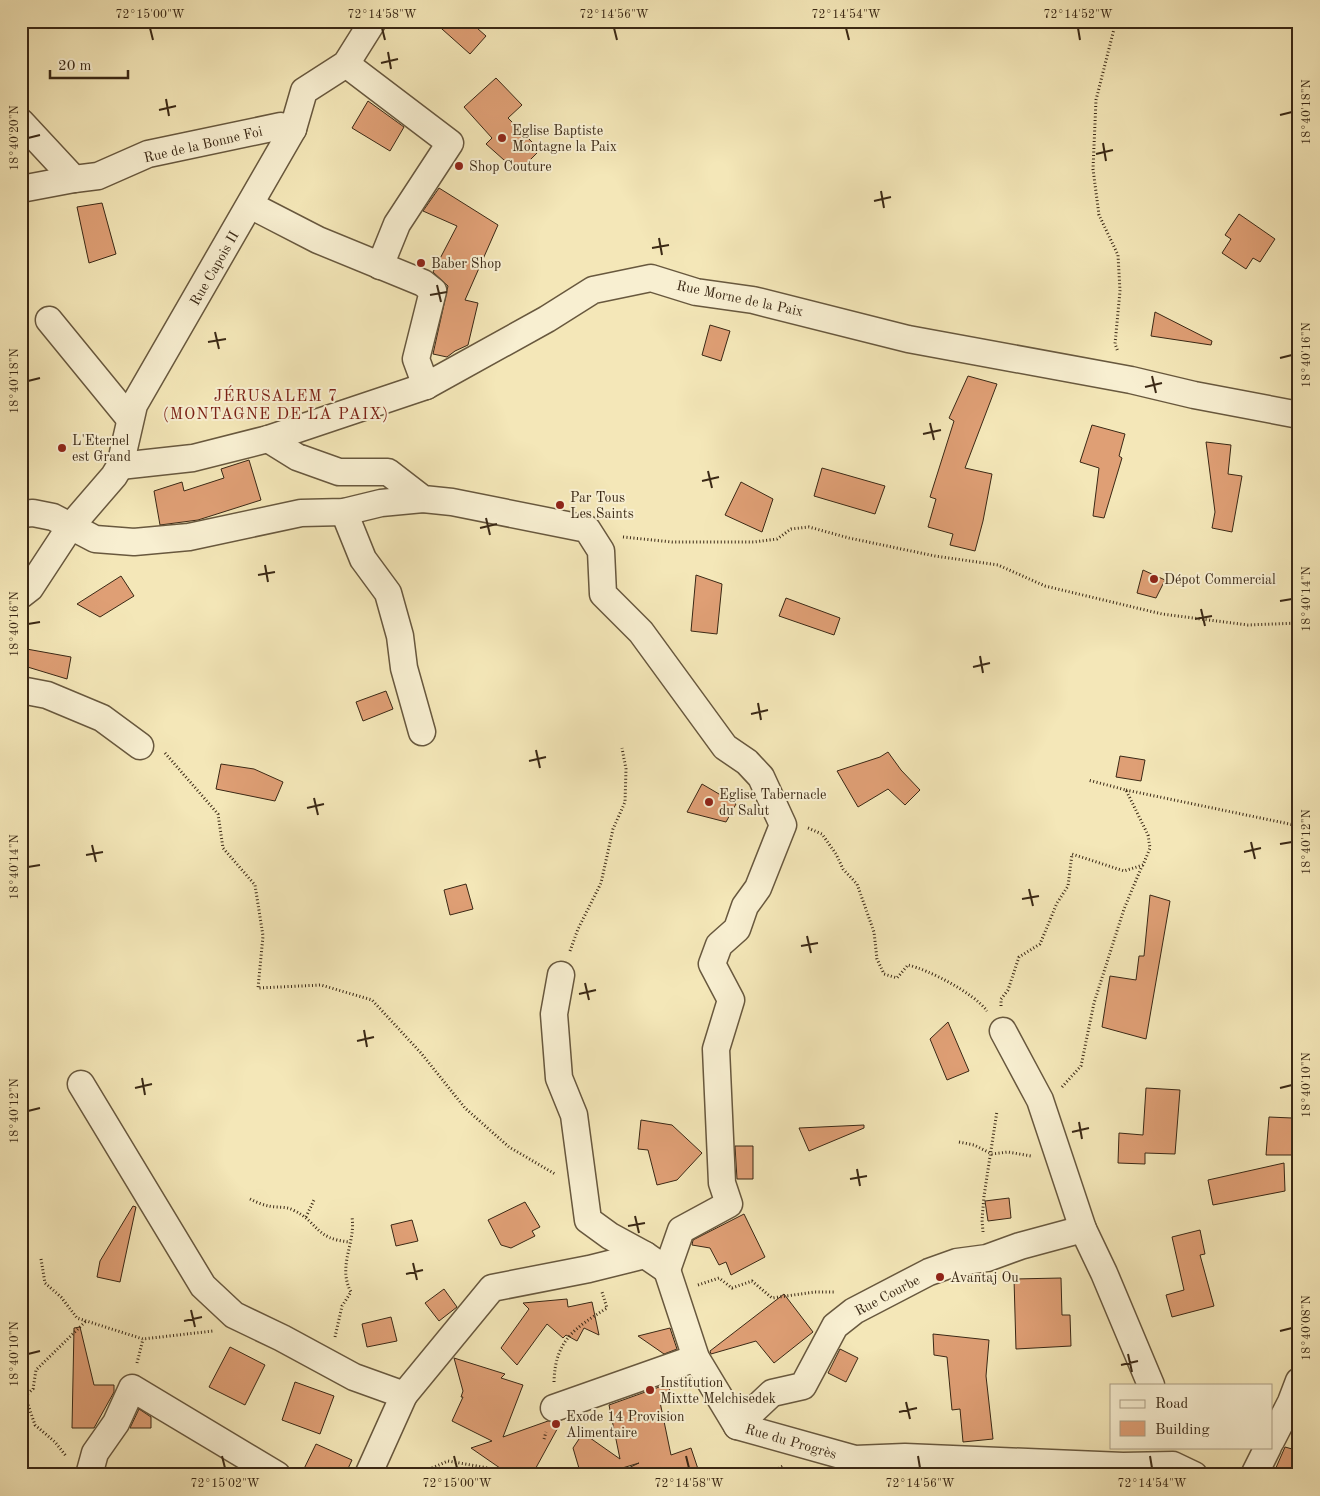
<svg xmlns="http://www.w3.org/2000/svg" width="1320" height="1496" viewBox="0 0 1320 1496" font-family="'Old Standard TT',serif">
	<rect width="100%" height="100%" fill="#f4e7b8"/>
	<filter id="stains"><feTurbulence type="fractalNoise" baseFrequency=".004" numOctaves="4"/><feColorMatrix values="0 0 0 0 .2 0 0 0 0 .09 0 0 0 0 .02 0 0 0 .5 -.17"/></filter>
	<radialGradient id="worn" r=".72"><stop offset=".6" stop-color="#630" stop-opacity="0"/><stop offset="1" stop-color="#630" stop-opacity=".3"/></radialGradient>
	<g fill="#df9f75" stroke="#3a2815">
		<polygon points="433,21 469,21 486,36 470,54"/>
		<polygon points="496,78 522,105 508,118 540,150 521,169 504,160 486,144 492,138 464,107"/>
		<polygon points="368,101 404,127 390,151 352,128"/>
		<polygon points="439,188 498,225 465,300 478,303 468,345 455,351 447,357 433,354 448,286 433,272 457,226 423,211"/>
		<polygon points="102,203 116,254 89,263 77,207"/>
		<polygon points="1239,214 1275,239 1260,262 1253,258 1246,269 1222,253 1231,239 1225,235"/>
		<polygon points="1155,312 1212,341 1211,345 1151,336"/>
		<polygon points="710,325 730,331 721,361 702,355"/>
		<polygon points="968,376 997,384 965,468 992,474 983,521 975,551 950,545 953,534 928,527 936,499 930,497 954,421 949,418"/>
		<polygon points="1092,425 1125,434 1119,456 1122,458 1104,518 1093,516 1099,468 1080,462"/>
		<polygon points="1206,442 1231,445 1228,474 1242,476 1232,532 1212,528 1215,512"/>
		<polygon points="249,460 261,500 198,520 160,525 154,491 182,482 184,491 224,478 221,469"/>
		<polygon points="822,468 885,486 875,514 814,496"/>
		<polygon points="741,482 773,499 762,532 725,515"/>
		<polygon points="1143,570 1165,580 1156,598 1137,593"/>
		<polygon points="696,575 722,584 717,634 691,631"/>
		<polygon points="121,576 134,596 100,617 77,604"/>
		<polygon points="786,598 840,618 834,635 779,616"/>
		<polygon points="21,648 71,657 67,679 21,665"/>
		<polygon points="386,691 393,709 363,721 356,702"/>
		<polygon points="888,752 901,770 920,790 905,805 888,789 858,807 837,771 880,757"/>
		<polygon points="1120,756 1145,760 1141,781 1116,777"/>
		<polygon points="221,764 254,769 283,782 275,801 216,789"/>
		<polygon points="702,784 736,804 726,822 687,812"/>
		<polygon points="466,884 473,909 450,915 444,890"/>
		<polygon points="1150,895 1170,901 1146,1039 1102,1027 1110,976 1136,980 1139,956 1144,956"/>
		<polygon points="948,1022 969,1071 947,1080 930,1039"/>
		<polygon points="1146,1088 1180,1090 1175,1154 1145,1153 1145,1164 1118,1163 1119,1133 1143,1135"/>
		<polygon points="1269,1117 1292,1118 1292,1155 1266,1155"/>
		<polygon points="641,1120 672,1125 702,1153 677,1180 657,1185 648,1150 638,1149"/>
		<polygon points="864,1125 864,1128 809,1151 799,1128"/>
		<polygon points="735,1146 753,1146 753,1179 737,1179"/>
		<polygon points="1284,1163 1285,1191 1213,1205 1208,1180"/>
		<polygon points="1009,1198 1011,1218 988,1221 985,1201"/>
		<polygon points="525,1202 540,1227 532,1231 535,1236 511,1248 501,1245 488,1220"/>
		<polygon points="133,1206 136,1207 120,1282 97,1277 100,1261"/>
		<polygon points="744,1214 765,1257 731,1275 726,1262 719,1265 710,1248 692,1245 693,1240"/>
		<polygon points="412,1220 418,1241 396,1246 391,1225"/>
		<polygon points="1200,1230 1205,1254 1200,1255 1214,1306 1172,1317 1166,1295 1184,1290 1172,1237"/>
		<polygon points="1061,1278 1062,1315 1070,1315 1071,1346 1016,1349 1014,1279"/>
		<polygon points="444,1289 457,1307 439,1321 425,1303"/>
		<polygon points="784,1294 813,1332 774,1363 756,1341 711,1354 710,1351"/>
		<polygon points="567,1299 568,1307 592,1302 599,1335 584,1328 577,1341 566,1335 563,1338 547,1324 517,1365 501,1348 529,1309 523,1303"/>
		<polygon points="391,1317 397,1341 367,1347 362,1324"/>
		<polygon points="80,1327 94,1385 114,1385 114,1392 94,1428 72,1428 74,1328"/>
		<polygon points="670,1328 677,1349 664,1354 638,1336"/>
		<polygon points="933,1334 989,1340 986,1376 993,1439 963,1442 960,1409 952,1410 947,1357 934,1355"/>
		<polygon points="230,1347 265,1365 245,1405 209,1387"/>
		<polygon points="840,1349 858,1358 846,1382 828,1373"/>
		<polygon points="454,1358 505,1374 501,1378 523,1385 503,1437 548,1421 561,1422 532,1475 510,1475 471,1448 492,1441 452,1421 463,1397 461,1397 463,1391"/>
		<polygon points="676,1381 660,1402 671,1455 691,1448 700,1475 623,1475 622,1471 639,1463 599,1475 581,1475 573,1448 583,1433 620,1459 609,1405"/>
		<polygon points="295,1382 334,1396 320,1434 282,1420"/>
		<polygon points="139,1409 151,1417 151,1428 130,1428"/>
		<polygon points="316,1444 352,1460 345,1475 301,1475"/>
		<polygon points="1285,1447 1299,1451 1299,1475 1275,1470"/>
	</g>
	<g fill="none" stroke-linecap="round" stroke-linejoin="round">
		<g stroke="#68583e" stroke-width="29">
			<g id="minor">
				<polyline points="346,64 450,143 397,224 380,266"/>
				<polyline points="21,122 74,179 98,176 148,154 281,126 293,129"/>
				<polyline points="21,189 74,179"/>
				<polyline points="250,205 318,240 423,283 433,291 416,359 426,386"/>
				<polyline points="49,320 130,419"/>
				<polyline points="268,439 297,457 339,472 388,472 423,499 452,502 587,529 601,551 603,594 641,632 725,747 747,762 761,777 783,825 758,888 745,906 737,929 719,945 712,964 731,1000 716,1049 722,1183 729,1204 681,1230 667,1270 645,1255 589,1269 492,1288 404,1395 368,1475"/>
				<polyline points="120,466 193,458 268,439 426,386 547,319 593,290 651,278 696,292 753,300 908,339 1131,380 1194,395 1299,415"/>
				<polyline points="344,512 363,559 388,593 400,636 404,668 422,732"/>
				<polyline points="21,514 33,513 53,517 95,539 134,542 189,537 301,513 344,512 381,503 423,499"/>
				<polyline points="21,595 30,588 70,527 114,476 120,466 134,405 293,129 304,91 346,64 373,21"/>
				<polyline points="21,690 47,695 102,718 140,746"/>
				<polyline points="561,975 554,1014 559,1078 574,1115 588,1220 610,1236 645,1255"/>
				<polyline points="1003,1031 1040,1100 1083,1229 1104,1273 1151,1385"/>
				<polyline points="81,1084 203,1286 234,1315 282,1338 354,1377 404,1395"/>
				<polyline points="667,1270 696,1358 737,1426 855,1459 905,1457 1123,1466 1173,1465 1194,1475"/>
				<polyline points="554,1408 696,1358"/>
				<polyline points="737,1426 772,1393 803,1386 835,1326 854,1311 929,1272 957,1262 987,1258 1020,1246 1083,1229"/>
				<polyline points="1271,1441 1291,1402 1299,1381"/>
				<polyline points="89,1475 95,1453 116,1423 132,1388 277,1475"/>
				<polyline points="1254,1475 1268,1447"/>
			</g>
		</g>
		<g stroke="#3a2815" stroke-width="3" stroke-dasharray="1 2.5" stroke-linecap="butt">
			<polyline points="1116,21 1096,100 1093,169 1099,215 1118,255 1120,291 1115,344 1118,352"/>
			<polyline points="623,537 672,542 754,542 777,539 791,529 809,527 849,538 935,556 998,565 1045,586 1162,614 1248,625 1299,623"/>
			<polyline points="165,753 218,814 223,848 255,885 263,936 258,988 321,985 372,1000 421,1053 465,1108 509,1147 555,1174"/>
			<polyline points="1126,790 1299,826"/>
			<path d="M 808,828 L 822,834 L 836,854 L 843,869 L 857,884 L 874,932 L 877,959 L 884,974 L 897,978 L 908,965 C 929,970 974,993 987,1011"/>
			<polyline points="570,951 578,929 601,883 613,829 625,802 626,769 622,748"/>
			<polyline points="1001,1006 1001,999 1008,990 1019,957 1040,944 1057,903 1068,886 1072,854 1124,871 1143,865 1150,848 1148,835 1126,790 1088,780"/>
			<polyline points="1062,1087 1081,1066 1094,1003 1124,909 1142,866"/>
			<polyline points="959,1142 974,1145 992,1154 1008,1152 1031,1156"/>
			<path d="M 250,1199 C 256,1202 263,1205 269,1206 C 277,1208 286,1206 293,1210 C 319,1222 314,1239 350,1242"/>
			<polyline points="306,1217 314,1200"/>
			<polyline points="983,1232 982,1220 984,1196 997,1111"/>
			<polyline points="41,1259 45,1283 61,1297 77,1318 143,1339 213,1331"/>
			<polyline points="698,1285 719,1278 732,1288 752,1281 772,1298 815,1292 834,1292"/>
			<path d="M 335,1337 L 342,1306 L 351,1292 C 337,1266 356,1243 352,1217"/>
			<polyline points="137,1363 143,1339"/>
			<path d="M 554,1382 C 555,1340 575,1328 607,1308 L 602,1292"/>
			<polyline points="21,1394 25,1396 35,1425 55,1442 66,1456"/>
			<polyline points="25,1396 33,1389 36,1370 86,1321"/>
			<polyline points="544,1439 546,1432"/>
			<polyline points="416,1475 448,1461 488,1468"/>
			<polyline points="766,1475 783,1466"/>
		</g>
		<use href="#minor" stroke="#f8efd1" stroke-width="26"/>
	</g>
	<path fill="none" stroke="#3a2815" stroke-width="2" d="M 150,28 L 153,40M 382,28 L 385,40M 614,28 L 617,40M 846,28 L 849,40M 1078,28 L 1080,40M 388,52 L 391,69M 381,63 L 398,59M 166,99 L 169,116M 159,110 L 176,106M 1280,115 L 1292,112M 28,138 L 40,135M 1103,143 L 1106,161M 1096,154 L 1113,150M 881,191 L 884,208M 874,201 L 891,197M 659,238 L 662,255M 652,248 L 669,245M 437,285 L 441,302M 430,295 L 447,292M 215,332 L 219,349M 208,342 L 226,339M 1280,358 L 1292,355M 1152,376 L 1156,393M 28,381 L 40,378M 1145,387 L 1162,383M 930,423 L 934,440M 923,434 L 941,430M 708,471 L 712,488M 702,481 L 719,477M 486,518 L 490,535M 480,528 L 497,524M 265,565 L 268,582M 258,575 L 275,572M 1280,601 L 1292,599M 1201,609 L 1205,626M 1195,619 L 1212,616M 28,624 L 40,622M 980,656 L 983,673M 973,667 L 990,663M 758,703 L 761,720M 751,714 L 768,710M 536,750 L 540,768M 529,761 L 546,757M 314,798 L 318,815M 307,808 L 324,804M 1251,842 L 1255,859M 1280,844 L 1292,842M 92,845 L 96,862M 1244,852 L 1261,848M 86,855 L 103,852M 28,867 L 40,865M 1029,889 L 1033,906M 1022,899 L 1039,896M 807,936 L 811,953M 801,946 L 818,943M 585,983 L 589,1000M 579,994 L 596,990M 364,1030 L 367,1047M 357,1041 L 374,1037M 142,1078 L 145,1095M 135,1088 L 152,1084M 1280,1088 L 1292,1085M 28,1111 L 40,1108M 1079,1122 L 1082,1139M 1072,1132 L 1089,1128M 857,1169 L 860,1186M 850,1179 L 867,1176M 635,1216 L 639,1233M 628,1226 L 645,1223M 413,1263 L 417,1280M 406,1274 L 423,1270M 191,1310 L 195,1327M 184,1321 L 202,1317M 1280,1331 L 1292,1328M 28,1354 L 40,1351M 1128,1354 L 1132,1372M 1121,1365 L 1138,1361M 906,1402 L 910,1419M 899,1412 L 917,1408M 222,1456 L 225,1468M 454,1456 L 457,1468M 686,1456 L 689,1468M 918,1456 L 920,1468M 1150,1456 L 1152,1468"/>
	<g fill="#8f2418" stroke="#f8efd1" stroke-width="2">
		<circle cx="502" cy="138" r="5"/>
		<circle cx="459" cy="166" r="5"/>
		<circle cx="421" cy="263" r="5"/>
		<circle cx="62" cy="448" r="5"/>
		<circle cx="560" cy="505" r="5"/>
		<circle cx="1154" cy="579" r="5"/>
		<circle cx="709" cy="802" r="5"/>
		<circle cx="940" cy="1277" r="5"/>
		<circle cx="650" cy="1390" r="5"/>
		<circle cx="556" cy="1424" r="5"/>
	</g>
	<g text-anchor="middle" stroke-width="4" stroke-linejoin="round" paint-order="stroke">
		<g font-size="14" fill="#3a2815" stroke="#f8efd1" text-anchor="start">
			<text x="512" y="135">Eglise Baptiste<tspan x="512" dy="16">Montagne la Paix</tspan></text>
			<text x="469" y="171">Shop Couture</text>
			<text x="431" y="268">Baber Shop</text>
			<text x="72" y="445">L'Eternel<tspan x="72" dy="16">est Grand</tspan></text>
			<text x="570" y="502">Par Tous<tspan x="570" dy="16">Les Saints</tspan></text>
			<text x="1164" y="584">Dépot Commercial</text>
			<text x="719" y="799">Eglise Tabernacle<tspan x="719" dy="16">du Salut</tspan></text>
			<text x="950" y="1282">Avantaj Ou</text>
			<text x="660" y="1387">Institution<tspan x="660" dy="16">Mixtte Melchisedek</tspan></text>
			<text x="566" y="1421">Exode 14 Provision<tspan x="566" dy="16">Alimentaire</tspan></text>
		</g>
		<g font-size="14" fill="#3a2815" stroke="#f8efd1">
			<text transform="translate(203 144) rotate(-13)" y="5">Rue de la Bonne Foi</text>
			<text transform="translate(214 268) rotate(-60)" y="5">Rue Capois II</text>
			<text transform="translate(740 298) rotate(12)" y="5">Rue Morne de la Paix</text>
			<text transform="translate(887 1295) rotate(-28)" y="5">Rue Courbe</text>
			<text transform="translate(791 1441) rotate(16)" y="5">Rue du Progrès</text>
		</g>
		<g font-size="16" letter-spacing="1" fill="#7a1f14" stroke="#f8efd1">
			<text x="276" y="401">JÉRUSALEM 7<tspan x="276" dy="18">(MONTAGNE DE LA PAIX)</tspan></text>
		</g>
	</g>
	<rect width="1320" height="1496" fill="none" stroke="#f4e7b8" stroke-width="55"/>
	<rect x="1110" y="1384" width="162" height="65" fill="#f8efd1" stroke="#ac9f86"/>
	<rect x="1120" y="1400" width="25" height="8" fill="#f8efd1" stroke="#ac9f86"/>
	<text x="1155" y="1408" font-size="15" fill="#3a2815">Road</text>
	<rect x="1120" y="1421" width="25" height="15" fill="#df9f75" stroke="#ac9f86"/>
	<text x="1155" y="1434" font-size="15" fill="#3a2815">Building</text>
	<path d="M50 70v8h78v-8" fill="none" stroke="#3a2815" stroke-width="2.5"/>
	<text x="58" y="70" font-size="15" fill="#3a2815" stroke="#f8efd1" stroke-width="4" paint-order="stroke">20 m</text>
	<rect x="28" y="28" width="1264" height="1440" fill="none" stroke="#3a2815" stroke-width="2"/>
	<g font-size="12" text-anchor="middle" fill="#3a2815">
		<text x="150" y="18">72°15'00"W</text>
		<text x="382" y="18">72°14'58"W</text>
		<text x="614" y="18">72°14'56"W</text>
		<text x="846" y="18">72°14'54"W</text>
		<text x="1078" y="18">72°14'52"W</text>
		<text transform="translate(1306 112) rotate(-90)" y="4">18°40'18"N</text>
		<text transform="translate(14 138) rotate(-90)" y="4">18°40'20"N</text>
		<text transform="translate(1306 355) rotate(-90)" y="4">18°40'16"N</text>
		<text transform="translate(14 381) rotate(-90)" y="4">18°40'18"N</text>
		<text transform="translate(1306 599) rotate(-90)" y="4">18°40'14"N</text>
		<text transform="translate(14 624) rotate(-90)" y="4">18°40'16"N</text>
		<text transform="translate(1306 842) rotate(-90)" y="4">18°40'12"N</text>
		<text transform="translate(14 867) rotate(-90)" y="4">18°40'14"N</text>
		<text transform="translate(1306 1085) rotate(-90)" y="4">18°40'10"N</text>
		<text transform="translate(14 1111) rotate(-90)" y="4">18°40'12"N</text>
		<text transform="translate(1306 1328) rotate(-90)" y="4">18°40'08"N</text>
		<text transform="translate(14 1354) rotate(-90)" y="4">18°40'10"N</text>
		<text x="225" y="1487">72°15'02"W</text>
		<text x="457" y="1487">72°15'00"W</text>
		<text x="689" y="1487">72°14'58"W</text>
		<text x="920" y="1487">72°14'56"W</text>
		<text x="1152" y="1487">72°14'54"W</text>
	</g>
	<rect width="100%" height="100%" filter="url(#stains)"/>
	<rect width="100%" height="100%" fill="url(#worn)"/>
</svg>
